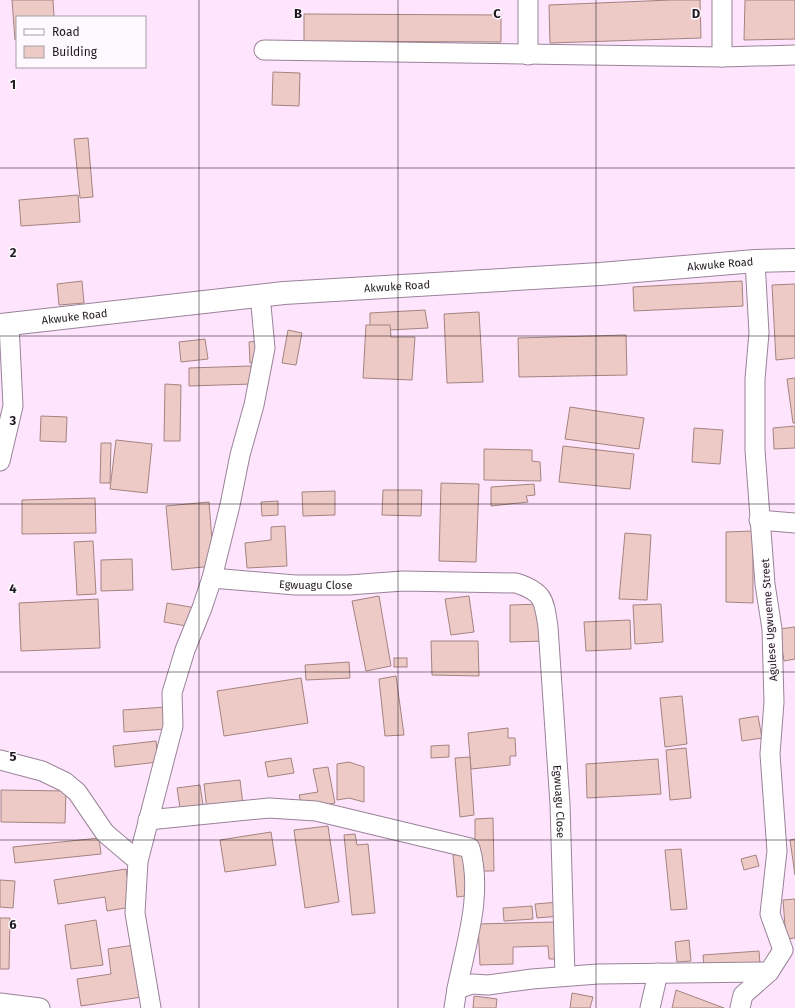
<svg xmlns="http://www.w3.org/2000/svg" width="795" height="1008" viewBox="0 0 795 1008" font-family="'Fira Sans',sans-serif">
	<rect width="100%" height="100%" fill="#fee5fd"/>
	<g fill="#eecac6" stroke="#a4837f">
		<polygon points="12,0 53,0 54,17 17,17 17,39 15,40"/>
		<polygon points="671,0 700,0 701,38 550,43 549,5"/>
		<polygon points="745,0 795,0 795,39 744,40"/>
		<polygon points="304,14 501,15 501,42 304,41"/>
		<polygon points="273,72 300,73 299,106 272,105"/>
		<polygon points="88,138 93,197 80,198 74,139"/>
		<polygon points="78,195 80,222 21,226 19,200"/>
		<polygon points="82,281 84,303 59,305 57,284"/>
		<polygon points="742,281 743,306 634,311 633,287"/>
		<polygon points="795,284 795,358 776,360 772,285"/>
		<polygon points="425,310 428,328 370,331 370,313"/>
		<polygon points="479,312 483,382 447,383 444,314"/>
		<polygon points="366,325 390,325 391,337 415,337 412,380 363,378"/>
		<polygon points="288,330 302,333 296,365 282,363"/>
		<polygon points="626,335 627,375 519,377 518,338"/>
		<polygon points="205,339 208,359 181,362 179,342"/>
		<polygon points="259,341 260,363 250,363 249,342"/>
		<polygon points="251,366 252,384 189,386 189,368"/>
		<polygon points="795,378 795,423 793,423 787,379"/>
		<polygon points="165,384 181,385 180,441 164,441"/>
		<polygon points="570,407 644,418 639,449 565,439"/>
		<polygon points="41,416 67,417 66,442 40,441"/>
		<polygon points="795,426 795,448 774,449 773,428"/>
		<polygon points="694,428 723,430 720,464 692,462"/>
		<polygon points="116,440 152,444 147,493 110,489"/>
		<polygon points="101,443 111,443 110,483 100,483"/>
		<polygon points="563,446 634,454 630,489 559,482"/>
		<polygon points="484,449 532,450 532,461 540,462 541,481 484,480"/>
		<polygon points="441,483 479,484 476,562 439,561"/>
		<polygon points="534,484 535,495 526,496 528,502 491,506 491,487"/>
		<polygon points="383,490 422,490 421,516 382,515"/>
		<polygon points="335,491 335,515 303,516 302,492"/>
		<polygon points="95,498 96,533 22,534 22,500"/>
		<polygon points="278,501 278,515 262,516 261,502"/>
		<polygon points="209,502 214,566 172,570 166,506"/>
		<polygon points="285,526 287,566 247,568 245,543 271,540 271,527"/>
		<polygon points="753,531 753,603 726,602 726,532"/>
		<polygon points="625,533 651,535 647,600 619,599"/>
		<polygon points="93,541 96,594 77,595 74,542"/>
		<polygon points="132,559 133,590 101,591 101,560"/>
		<polygon points="379,596 391,666 366,671 352,601"/>
		<polygon points="469,596 474,632 451,635 445,599"/>
		<polygon points="98,599 100,648 21,651 19,603"/>
		<polygon points="167,603 196,608 192,627 164,622"/>
		<polygon points="543,604 544,641 510,642 510,605"/>
		<polygon points="661,604 663,642 635,644 633,605"/>
		<polygon points="630,620 631,649 586,651 584,622"/>
		<polygon points="795,627 795,659 784,661 779,629"/>
		<polygon points="431,641 478,641 479,676 432,675"/>
		<rect x="394" y="658" width="13" height="9"/>
		<polygon points="349,662 350,678 306,680 305,665"/>
		<polygon points="396,676 404,735 385,736 379,679"/>
		<polygon points="301,678 308,723 224,736 217,691"/>
		<polygon points="682,696 687,744 665,747 660,698"/>
		<polygon points="165,707 167,729 124,732 123,710"/>
		<polygon points="758,716 762,738 742,741 739,719"/>
		<polygon points="508,728 508,738 515,738 516,756 510,756 510,765 471,769 468,733"/>
		<polygon points="156,741 158,762 115,767 113,746"/>
		<polygon points="449,745 449,757 431,758 431,746"/>
		<polygon points="686,748 691,798 670,800 666,750"/>
		<polygon points="470,757 474,815 460,817 455,758"/>
		<polygon points="291,758 294,773 268,777 265,762"/>
		<polygon points="658,759 661,794 587,798 586,764"/>
		<polygon points="349,762 364,767 364,802 349,798 337,800 337,764"/>
		<polygon points="328,767 335,803 303,810 299,795 318,792 313,769"/>
		<polygon points="240,780 243,805 207,810 204,784"/>
		<polygon points="200,785 204,811 181,814 177,788"/>
		<polygon points="1,790 66,791 65,823 1,822"/>
		<polygon points="493,818 494,871 475,871 475,819"/>
		<polygon points="328,826 339,902 305,908 294,830"/>
		<polygon points="271,832 276,865 225,872 220,840"/>
		<polygon points="355,834 357,845 368,844 375,913 352,915 344,835"/>
		<polygon points="99,838 101,854 15,863 13,847"/>
		<polygon points="795,839 795,875 790,840"/>
		<polygon points="681,849 687,909 671,910 665,850"/>
		<polygon points="468,853 472,895 457,897 453,855"/>
		<polygon points="756,855 759,866 744,870 741,859"/>
		<polygon points="126,869 132,907 107,911 105,897 58,904 54,880"/>
		<polygon points="0,880 15,881 13,908 0,907"/>
		<polygon points="795,899 795,938 786,939 783,900"/>
		<polygon points="559,902 560,916 537,918 535,904"/>
		<polygon points="532,906 533,919 504,921 503,908"/>
		<polygon points="0,918 10,918 9,969 0,969"/>
		<polygon points="96,920 103,965 71,969 65,925"/>
		<polygon points="555,922 556,959 549,959 548,946 513,947 513,964 480,965 478,924"/>
		<polygon points="689,940 691,961 677,962 675,942"/>
		<polygon points="134,945 142,997 81,1006 77,979 111,974 108,949"/>
		<polygon points="759,951 760,964 704,968 703,955"/>
		<polygon points="676,990 724,1008 672,1008"/>
		<polygon points="572,993 593,997 590,1008 570,1008"/>
		<polygon points="474,996 497,999 496,1008 473,1008"/>
	</g>
	<g fill="none" stroke-linecap="round" stroke-linejoin="round">
		<g stroke="#998399" stroke-width="21">
			<g id="minor">
				<polyline points="528,0 528,55"/>
				<polyline points="264,50 722,57 795,55"/>
				<polyline points="722,57 722,0"/>
				<polyline points="0,461 13,406 9,324"/>
				<polyline points="759,520 795,523"/>
				<path id="s1" d="M 212,578 L 295,585 L 349,585 L 403,581 L 516,583 C 544,592 544,600 548,627 L 560,804 L 565,976"/>
				<polyline points="0,760 42,771 65,782 77,792 105,833 138,861"/>
				<path d="M 148,820 L 269,808 L 316,811 L 470,848 C 483,895 466,943 457,989"/>
				<polyline points="0,1003 40,1008"/>
				<polyline points="151,1008 135,913 138,861 173,726 172,693 185,650 202,608 212,578 230,505 240,455 254,405 265,348 260,295"/>
				<polyline points="454,1008 457,989 472,984 488,985 532,979 598,974 769,972"/>
				<polyline points="650,1008 658,973"/>
				<polyline points="740,1008 743,995 769,972 783,950 770,914 777,851 770,754 774,702 772,629 765,584 755,450 755,379 759,333 755,261"/>
			</g>
		</g>
		<g stroke="#998399" stroke-width="24">
			<g id="major">
				<path id="s2" d="M 0,325 L 284,293 L 600,274 L 755,261 L 795,260"/>
			</g>
		</g>
		<use href="#minor" stroke="#fff" stroke-width="19"/>
		<use href="#major" stroke="#fff" stroke-width="22"/>
	</g>
	<path fill="none" stroke="#201820" stroke-width="1" stroke-opacity="0.55" d="M 199,0 L 199,1008M 398,0 L 398,1008M 596,0 L 596,1008M 0,168 L 795,168M 0,336 L 795,336M 0,504 L 795,504M 0,672 L 795,672M 0,840 L 795,840"/>
	<g text-anchor="middle" stroke-width="3" stroke-linejoin="round" paint-order="stroke">
		<g font-size="11" fill="#201820" stroke="#fef9fe">
			<text dy="4" stroke="none"><textPath href="#s2" startOffset="723">Akwuke Road</textPath></text>
			<text dy="4" stroke="none"><textPath href="#s2" startOffset="399">Akwuke Road</textPath></text>
			<text dy="4" stroke="none"><textPath href="#s2" startOffset="75">Akwuke Road</textPath></text>
			<text dy="4" stroke="none"><textPath href="#s1" startOffset="104">Egwuagu Close</textPath></text>
			<text transform="translate(769 620) rotate(-94)" y="4">Agulese Ugwueme Street</text>
			<text dy="4" stroke="none"><textPath href="#s1" startOffset="539">Egwuagu Close</textPath></text>
		</g>
	</g>
	<g font-size="13" text-anchor="middle" font-weight="bold" fill="#201820" stroke="#fef9fe" stroke-width="3" stroke-linejoin="round" paint-order="stroke">
		<text x="298" y="18">B</text>
		<text x="497" y="18">C</text>
		<text x="696" y="18">D</text>
		<text x="13" y="89">1</text>
		<text x="13" y="257">2</text>
		<text x="13" y="425">3</text>
		<text x="13" y="593">4</text>
		<text x="13" y="761">5</text>
		<text x="13" y="929">6</text>
	</g>
	<rect x="16" y="16" width="130" height="52" fill="#fef9fe" stroke="#a59fa5"/>
	<rect x="24" y="29" width="20" height="6" fill="#ffffff" stroke="#a59fa5"/>
	<text x="52" y="36" font-size="12" fill="#201820">Road</text>
	<rect x="24" y="46" width="20" height="12" fill="#eecac6" stroke="#a59fa5"/>
	<text x="52" y="56" font-size="12" fill="#201820">Building</text>
</svg>
